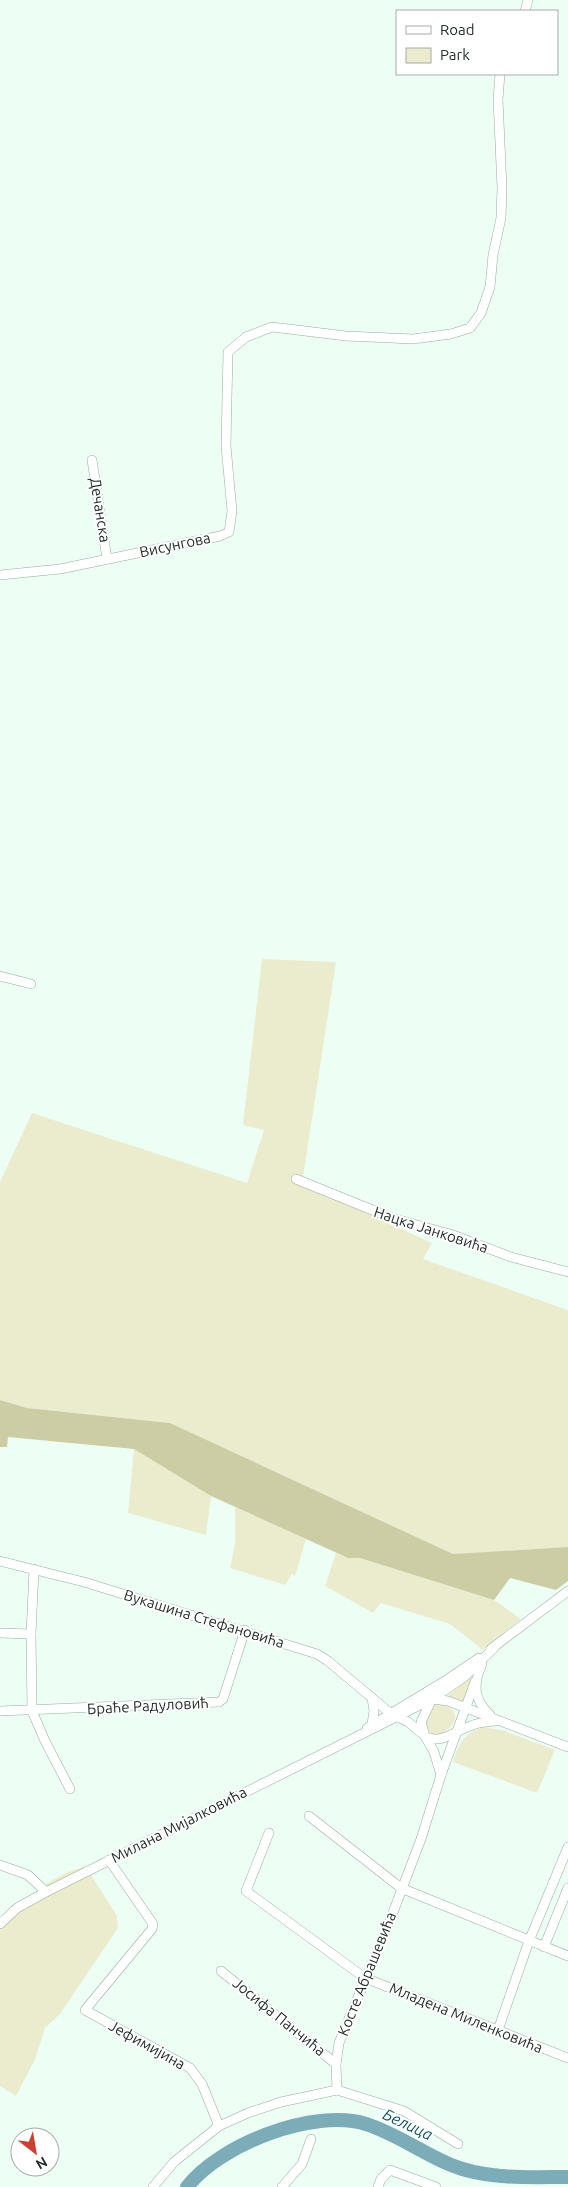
<svg xmlns="http://www.w3.org/2000/svg" width="568" height="2187" viewBox="0 0 568 2187" font-family="Ubuntu,sans-serif">
	<rect width="100%" height="100%" fill="#edfef5"/>
	<g fill="#ebecce">
		<polygon points="262,959 336,962 302,1184 432,1243 423,1259 568,1310 568,1547 453,1554 170,1423 27,1408 0,1400 0,1182 32,1113 247,1183 264,1130 243,1125"/>
		<polygon points="134,1449 211,1496 206,1535 128,1513"/>
		<polygon points="235,1507 306,1539 295,1576 292,1574 285,1585 230,1568 235,1543"/>
		<polygon points="336,1553 348,1558 360,1558 494,1600 521,1619 483,1650 450,1624 381,1603 373,1613 325,1586"/>
		<polygon points="475,1675 464,1704 444,1698 471,1677"/>
		<path d="M 437,1704 C 465,1707 458,1729 435,1736 C 420,1727 424,1712 437,1704 Z"/>
		<path d="M 484,1727 L 505,1731 L 555,1750 L 537,1793 L 453,1762 C 458,1743 465,1732 484,1727 Z"/>
		<path d="M 86,1867 L 117,1916 L 118,1928 L 60,2014 L 45,2028 L 35,2059 L 16,2096 L 0,2086 L 0,1921 C 25,1902 55,1871 86,1867 Z"/>
	</g>
	<polygon fill="#cccda5" points="0,1400 27,1408 170,1423 453,1554 568,1547 568,1581 556,1590 510,1578 494,1600 360,1558 348,1558 211,1496 134,1449 8,1437 7,1447 0,1447"/>
	<g fill="none" stroke-linecap="round" stroke-linejoin="round">
		<path stroke="#7cacb8" stroke-width="14" d="M 187,2187 C 220,2144 314,2108 366,2124 C 397,2134 422,2153 451,2165 C 488,2180 530,2177 568,2177"/>
		<g stroke="#94aea0" stroke-width="10">
			<g id="minor">
				<polyline points="525,11 528,0"/>
				<polyline points="92,460 107,559"/>
				<polyline points="0,575 60,569 220,536 229,532 232,511 226,446 228,352 246,337 272,327 346,336 413,339 451,334 470,328 481,313 490,287 493,255 501,218 502,188 498,99 500,74"/>
				<polyline points="0,976 31,984"/>
				<polyline points="296,1179 392,1218 453,1235 511,1257 568,1272"/>
				<polyline points="0,1561 84,1582 317,1654 328,1661 390,1713 408,1722 425,1736 434,1752 441,1775"/>
				<polyline points="34,1569 31,1634 32,1711 45,1741 70,1789"/>
				<polyline points="0,1633 31,1634"/>
				<polyline points="491,1649 568,1591"/>
				<path d="M 482,1664 C 473,1684 473,1699 490,1715"/>
				<polyline points="432,1699 448,1701 568,1747"/>
				<path d="M 431,1701 L 421,1722 L 425,1736 C 440,1746 458,1729 473,1725 C 480,1722 488,1722 496,1721"/>
				<polyline points="0,1711 219,1702 223,1699 245,1630"/>
				<polyline points="372,1724 374,1711 372,1698"/>
				<polyline points="367,1728 448,1679 479,1658"/>
				<polyline points="309,1816 401,1888 568,1956"/>
				<polyline points="269,1833 246,1891 365,1978 568,2058"/>
				<polyline points="109,1860 153,1924 152,1929 85,2010 190,2068 202,2084 219,2126"/>
				<polyline points="0,1865 28,1875 46,1892"/>
				<polyline points="0,1924 17,1908 46,1892 432,1699 464,1677 495,1647"/>
				<polyline points="544,1947 568,1888"/>
				<polyline points="221,1971 336,2064"/>
				<polyline points="498,2030 529,1941 568,1847"/>
				<polyline points="337,2090 336,2064 339,2043 389,1923 421,1839 441,1775 475,1682"/>
				<polyline points="153,2187 174,2162 219,2126 248,2113 281,2102 337,2090 404,2111 458,2144"/>
				<polyline points="282,2187 302,2164 311,2139"/>
				<polyline points="378,2187 381,2179 390,2170 436,2187"/>
			</g>
		</g>
		<use href="#minor" stroke="#fff" stroke-width="9"/>
	</g>
	<g text-anchor="middle" stroke-width="4" stroke-linejoin="round" paint-order="stroke">
		<g font-size="15" fill="#242f2a" stroke="#fff">
			<text transform="translate(100 510) rotate(81)" y="5">Дечанска</text>
			<text transform="translate(175 545) rotate(-12)" y="5">Висунгова</text>
			<text transform="translate(431 1230) rotate(18)" y="5">Нацка Јанковића</text>
			<text transform="translate(204 1619) rotate(17)" y="5">Вукашина Стефановића</text>
			<text transform="translate(148 1706) rotate(-3)" y="5">Браће Радуловић</text>
			<text transform="translate(179 1825) rotate(-27)" y="5">Милана Мијалковића</text>
			<text transform="translate(367 1974) rotate(-68)" y="5">Косте Абрашевића</text>
			<text transform="translate(279 2017) rotate(39)" y="5">Јосифа Панчића</text>
			<text transform="translate(466 2018) rotate(22)" y="5">Младена Миленковића</text>
			<text transform="translate(147 2045) rotate(29)" y="5">Јефимијина</text>
		</g>
		<g font-size="16" font-style="italic" fill="#0e5260" stroke="#fff">
			<text transform="translate(408 2124) rotate(25)" y="6">Белица</text>
		</g>
	</g>
	<rect x="396" y="10" width="162" height="65" fill="#ffffff" stroke="#a7acaa"/>
	<rect x="406" y="26" width="25" height="8" fill="#ffffff" stroke="#a7acaa"/>
	<text x="440" y="35" font-size="15" fill="#242f2a">Road</text>
	<rect x="406" y="48" width="25" height="15" fill="#ebecce" stroke="#a7acaa"/>
	<text x="440" y="60" font-size="15" fill="#242f2a">Park</text>
	<g transform="translate(35 2152) rotate(149)"><circle r="24" fill="#ffffff" stroke="#a7acaa"/>
	<path d="M0-4L9 19L0 12L-9 19Z" fill="#cc3f32"/>
	<text y="-8" font-size="14" font-weight="bold" text-anchor="middle" fill="#242f2a">N</text>
	</g>
</svg>
